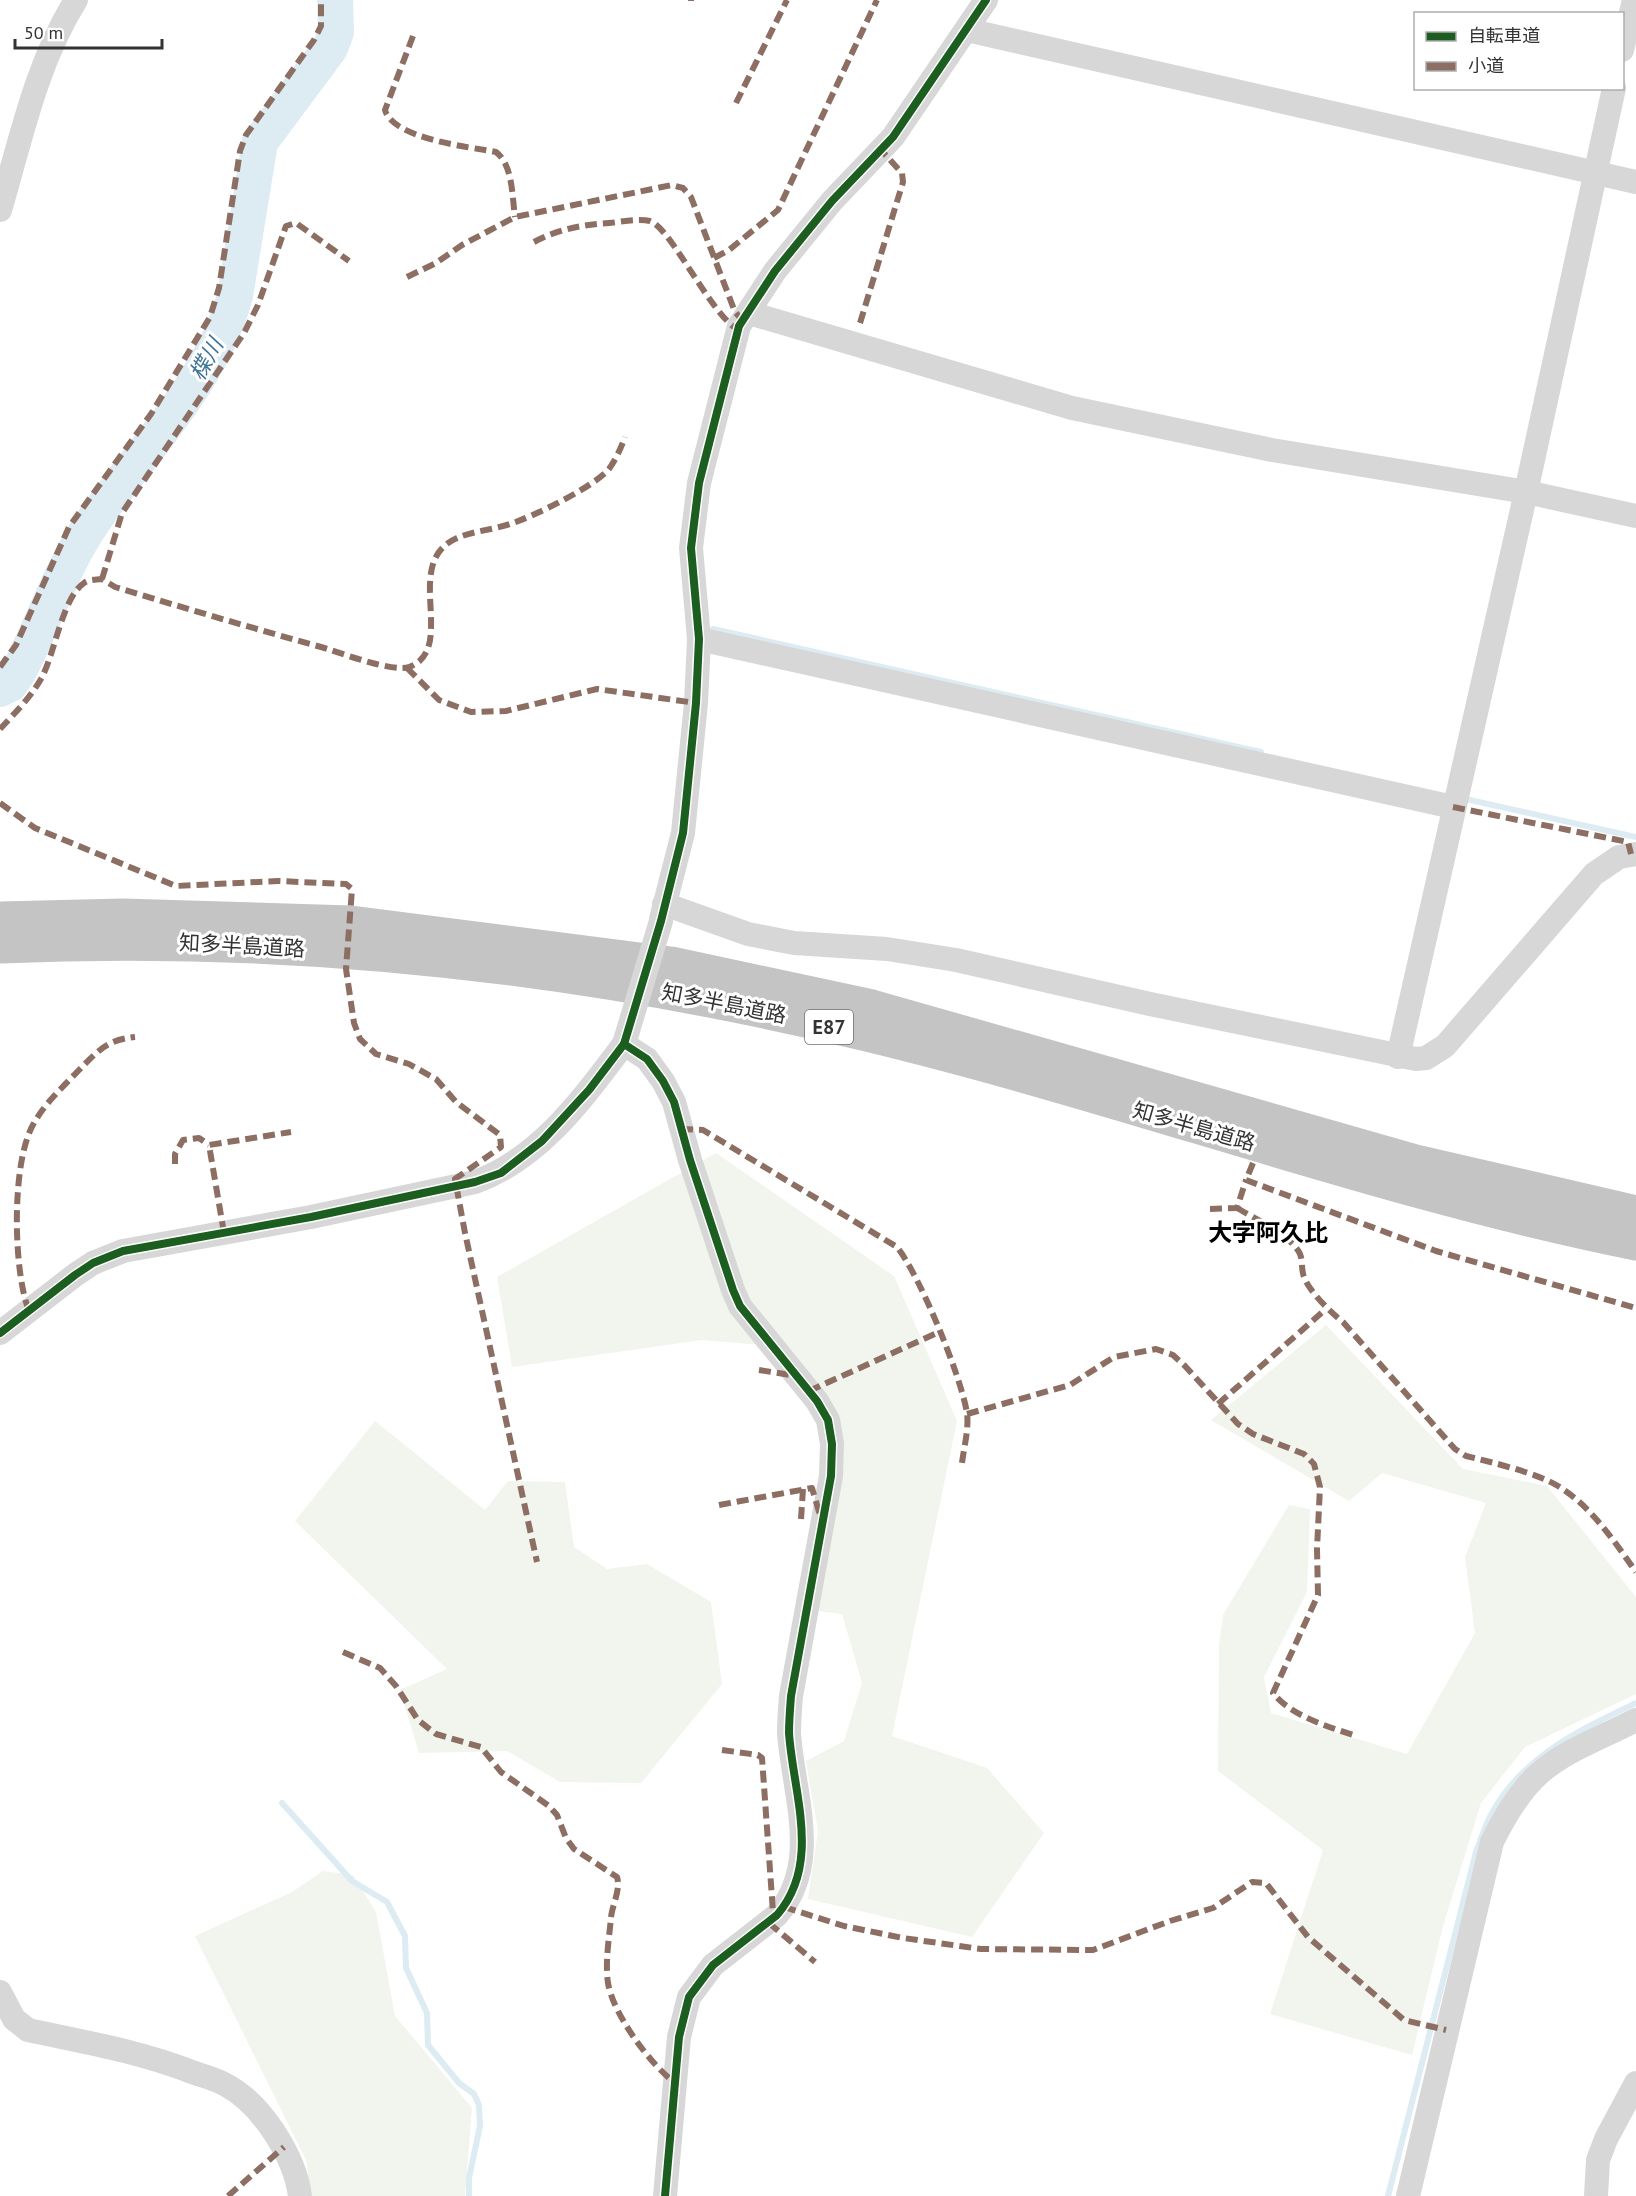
<svg xmlns="http://www.w3.org/2000/svg" width="1636" height="2196" viewBox="0 0 1636 2196" font-family="'PT Sans','Noto Sans JP',sans-serif">
	<rect width="100%" height="100%" fill="#fff"/>
	<g fill="#f1f5ed">
		<polygon points="716,1153 894,1276 957,1421 892,1736 987,1768 1044,1833 972,1937 808,1899 818,1831 806,1761 844,1741 862,1683 842,1614 817,1611 844,1453 831,1403 785,1347 702,1340 512,1367 497,1277"/>
		<polygon points="1326,1325 1463,1469 1547,1486 1636,1597 1636,1694 1525,1747 1481,1803 1443,1926 1412,2055 1270,2014 1323,1850 1218,1771 1219,1646 1223,1615 1289,1505 1310,1509 1307,1592 1264,1677 1271,1713 1407,1754 1475,1633 1465,1557 1486,1503 1382,1473 1349,1501 1211,1420"/>
		<polygon points="375,1421 485,1510 508,1481 565,1482 574,1547 607,1569 647,1564 711,1602 722,1684 641,1783 560,1782 507,1751 419,1753 400,1690 447,1669 295,1521"/>
		<polygon points="323,1871 353,1875 376,1912 395,2016 472,2108 465,2196 309,2196 307,2162 195,1936 292,1892"/>
	</g>
	<g fill="none" stroke-linecap="round" stroke-linejoin="round">
		<g stroke="#ddebf3" stroke-width="6">
			<polyline points="713,629 1261,752"/>
			<polyline points="1461,798 1636,837"/>
			<polyline points="282,1803 352,1881 387,1902 405,1936 406,1968 427,2013 428,2045 459,2083 474,2094 479,2105 480,2126 469,2178 469,2196"/>
			<path d="M 1388,2196 L 1476,1852 C 1481,1839 1485,1825 1492,1813 C 1523,1756 1580,1730 1636,1703"/>
		</g>
		<path stroke="#ddebf3" stroke-width="36" d="M 0,689 L 10,684 L 19,671 C 44,622 61,569 92,523 C 141,450 211,383 235,296 L 260,142 L 330,48 L 336,32 L 335,0"/>
		<g stroke="#d7d7d7" stroke-width="24">
			<polyline points="967,30 1636,182"/>
			<polyline points="1622,50 1634,0"/>
			<path d="M 0,210 C 21,139 36,64 76,0"/>
			<polyline points="749,313 1072,408 1272,450 1526,492 1636,516"/>
			<polyline points="699,639 1453,807"/>
			<polyline points="664,904 748,934 794,943 887,949 956,960 1150,1004 1416,1059 1426,1058 1445,1046 1594,874 1619,857 1636,854"/>
			<polyline points="661,919 683,833 696,703 699,639 691,548 699,483 739,326 775,271 832,201 893,137 986,0"/>
			<polyline points="1398,1057 1526,492 1614,88"/>
			<path d="M 0,1333 L 75,1275 L 93,1263 L 123,1251 L 311,1217 L 475,1182 C 541,1158 583,1098 624,1044 L 647,1059 L 663,1081 L 674,1102 L 690,1160 L 733,1290 L 740,1306 L 817,1401 L 828,1420 L 832,1444 L 831,1476 L 791,1696 C 790,1709 789,1721 789,1733 C 793,1793 822,1863 777,1915 L 713,1965 L 689,1997 L 679,2037 L 665,2196"/>
			<path d="M 0,1992 L 14,2019 L 28,2030 C 84,2042 138,2051 192,2072 C 203,2076 216,2079 226,2085 C 262,2104 295,2157 300,2196"/>
			<path d="M 1408,2196 L 1492,1842 C 1532,1760 1560,1758 1636,1720"/>
			<polyline points="1596,2196 1598,2160 1606,2139 1636,2083"/>
		</g>
		<g stroke="#c4c4c4" stroke-width="33">
			<polyline points="0,918 123,915 351,922 671,963 872,1006 1416,1161 1636,1212"/>
			<path d="M 0,947 C 289,934 577,966 858,1033 C 1119,1095 1372,1191 1636,1244"/>
		</g>
		<polyline stroke="#d7d7d7" stroke-width="24" points="624,1044 661,921"/>
		<g stroke="#8d6e63" stroke-width="6" stroke-dasharray="12 6" stroke-linecap="butt">
			<polyline points="691,1 691,0"/>
			<path d="M 413,36 L 385,110 C 393,139 470,147 496,152 C 513,165 512,196 515,217"/>
			<polyline points="736,103 787,0"/>
			<path d="M 534,242 C 559,229 581,225 609,223 C 621,222 638,218 650,221 C 671,228 709,312 738,330"/>
			<polyline points="714,258 729,250 778,210 877,0"/>
			<polyline points="407,277 436,263 462,245 515,217 672,185 683,188 691,197 735,312 743,321"/>
			<polyline points="860,323 903,182 902,173 881,150"/>
			<polyline points="102,579 122,513 244,333 258,305 286,226 296,223 349,261"/>
			<polyline points="0,667 16,645 69,527 151,414 210,317 219,288 240,151 246,135 314,40 321,26 321,0"/>
			<polyline points="407,668 439,700 471,712 506,711 597,689 696,703"/>
			<path d="M 0,729 C 15,713 30,698 41,679 C 55,654 62,598 84,583 C 89,579 97,580 102,579 L 115,587 C 184,608 252,628 321,647 C 338,652 394,673 409,667 C 427,661 431,644 431,627 C 432,595 420,554 457,538 C 473,531 492,530 510,524 C 532,517 594,487 609,469 C 616,459 621,448 625,437"/>
			<polyline points="0,803 35,828 176,886 278,881 346,884 352,889 346,969 354,1023 360,1039 376,1054 409,1064 436,1079 456,1102 500,1135 501,1147 455,1179 465,1233 537,1562"/>
			<polyline points="1453,807 1628,842 1631,854"/>
			<path d="M 681,1129 L 703,1130 L 897,1247 C 920,1276 961,1376 967,1413 C 969,1429 964,1447 962,1463"/>
			<polyline points="1253,1163 1246,1180 1436,1251 1636,1308"/>
			<polyline points="175,1164 175,1154 183,1140 199,1138 209,1145"/>
			<path d="M 1237,1208 C 1254,1218 1292,1236 1300,1254 C 1303,1261 1301,1270 1304,1277 C 1309,1291 1330,1312 1343,1322 L 1455,1449 L 1466,1456 C 1491,1462 1537,1473 1558,1486 C 1591,1506 1614,1541 1636,1572"/>
			<polyline points="1210,1209 1237,1208 1246,1180"/>
			<polyline points="224,1233 209,1145 291,1132"/>
			<path d="M 29,1311 C 13,1271 11,1161 34,1123 C 45,1103 63,1087 78,1071 C 98,1051 106,1040 135,1037"/>
			<polyline points="759,1370 797,1376"/>
			<polyline points="809,1391 939,1332"/>
			<polyline points="1218,1404 1326,1309"/>
			<path d="M 967,1414 L 1070,1385 L 1114,1357 L 1156,1349 L 1173,1355 L 1185,1366 L 1238,1424 L 1253,1434 L 1304,1454 L 1314,1464 L 1320,1487 L 1317,1549 L 1318,1595 L 1273,1693 C 1291,1716 1329,1727 1356,1736"/>
			<polyline points="719,1505 812,1488 819,1512 823,1516"/>
			<polyline points="801,1519 803,1489"/>
			<path d="M 343,1652 L 380,1668 L 396,1686 L 418,1720 L 436,1734 L 481,1747 L 501,1772 L 549,1806 L 557,1815 L 566,1838 L 574,1849 L 617,1877 C 621,1890 612,1905 611,1918 C 609,1939 605,1962 608,1983 C 613,2014 650,2064 675,2083"/>
			<polyline points="722,1750 758,1755 762,1758 773,1912 777,1915"/>
			<polyline points="784,1907 844,1926 903,1938 981,1949 1093,1950 1170,1921 1213,1908 1252,1882 1266,1883 1308,1937 1404,2020 1446,2030"/>
			<polyline points="769,1923 815,1962"/>
			<polyline points="228,2196 284,2147"/>
		</g>
		<g stroke="#fff" stroke-width="11">
			<g id="cycleway">
				<path d="M 624,1044 L 647,1059 L 663,1081 L 674,1102 L 690,1160 L 733,1290 L 740,1306 L 817,1401 L 828,1420 L 832,1444 L 831,1476 L 791,1696 C 790,1709 789,1721 789,1733 C 793,1793 822,1863 777,1915 L 713,1965 L 689,1997 L 679,2037 L 665,2196"/>
				<polyline points="0,1333 75,1275 93,1263 123,1251 311,1217 475,1182 501,1173 542,1141 589,1090 624,1044 661,921 683,833 696,703 699,639 691,548 699,483 739,326 775,271 832,201 893,137 986,0"/>
			</g>
		</g>
		<use href="#cycleway" stroke="#1b5e20" stroke-width="8"/>
	</g>
	<g text-anchor="middle" stroke-width="6" stroke-linejoin="round" paint-order="stroke">
		<rect fill="#fff" stroke="#707070" stroke-width="1.5" x="805" y="1010" width="48" height="34" rx="4.5"/>
		<g font-size="20" font-weight="bold" fill="#333">
			<text x="829" y="1034">E87</text>
		</g>
		<g font-size="21" fill="#333" stroke="#fff">
			<text transform="translate(242 946) rotate(3)" y="7">知多半島道路</text>
			<text transform="translate(724 1004) rotate(11)" y="7">知多半島道路</text>
			<text transform="translate(1194 1127) rotate(16)" y="7">知多半島道路</text>
		</g>
		<g font-size="22" font-style="italic" fill="#3f7597" stroke="#fff">
			<text transform="translate(206 359) rotate(-61)" y="8">楪川</text>
		</g>
		<g font-size="24" font-weight="bold" fill="#000" stroke="#fff">
			<text x="1268" y="1241">大字阿久比</text>
		</g>
	</g>
	<rect x="1414" y="12" width="210" height="78" fill="#ffffff" stroke="#adadad" stroke-width="1.5"/>
	<rect x="1426" y="32" width="30" height="9" fill="#1b5e20" stroke="#adadad" stroke-width="1.5"/>
	<text x="1468" y="42" font-size="18" fill="#333333">自転車道</text>
	<rect x="1426" y="62" width="30" height="9" fill="#8d6e63" stroke="#adadad" stroke-width="1.5"/>
	<text x="1468" y="72" font-size="18" fill="#333333">小道</text>
	<path d="M15 39v9h147v-9" fill="none" stroke="#333333" stroke-width="3"/>
	<text x="24" y="39" font-size="18" fill="#333333" stroke="#ffffff" stroke-width="4.5" paint-order="stroke">50 m</text>
</svg>
